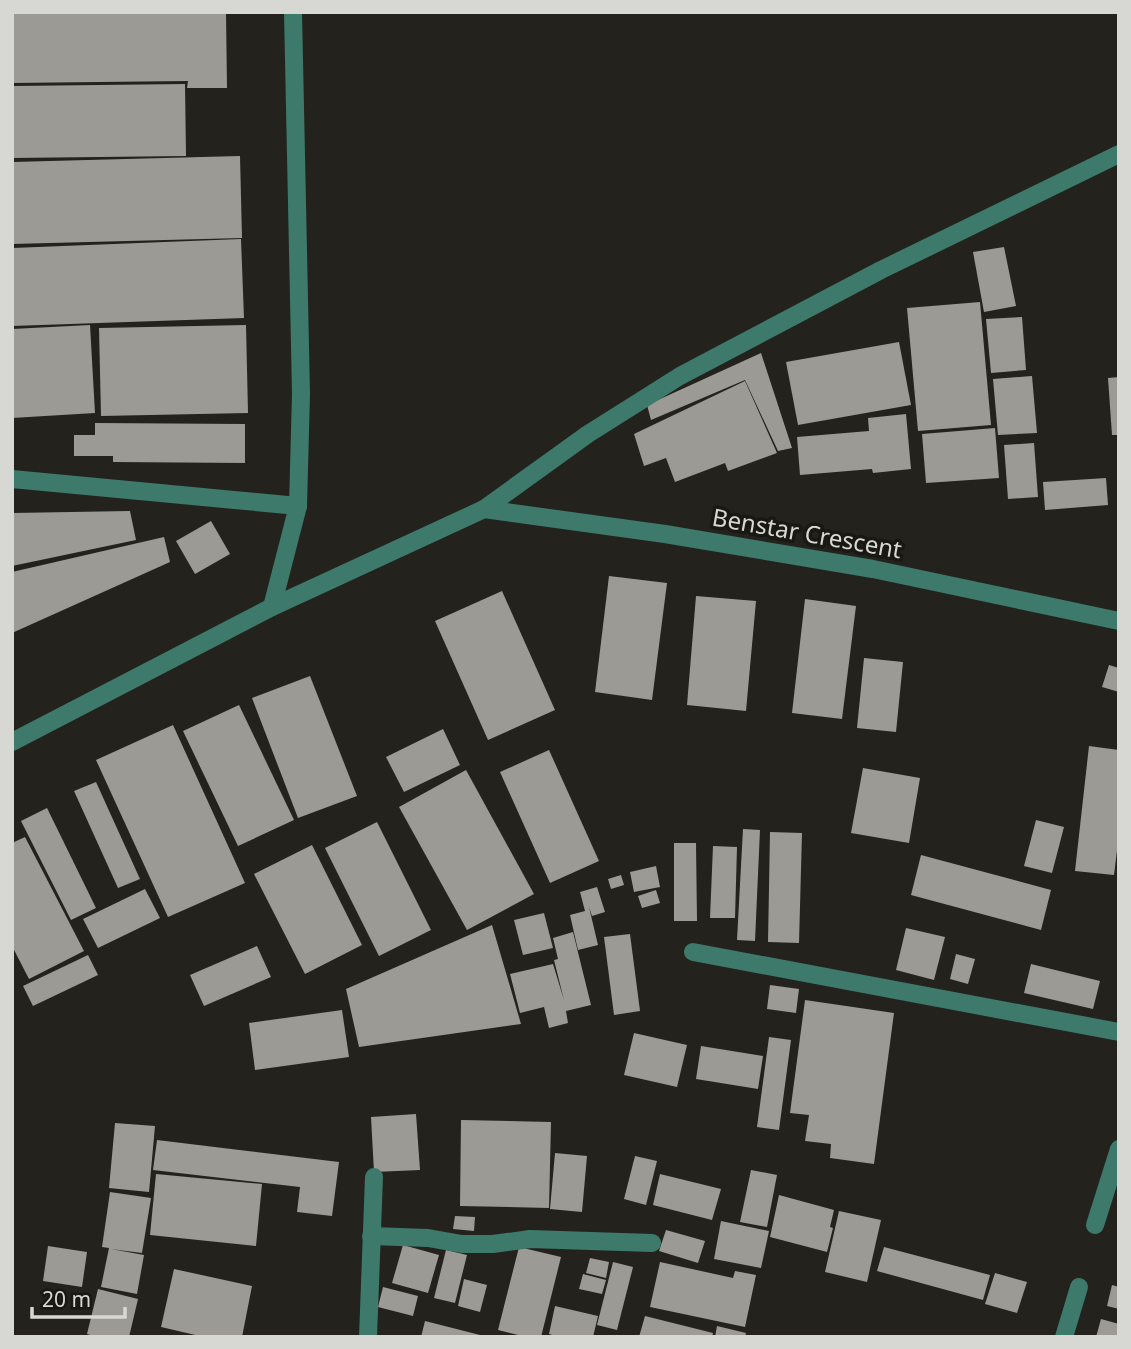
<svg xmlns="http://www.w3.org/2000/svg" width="1131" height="1349" viewBox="0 0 1131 1349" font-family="'Noto Sans',sans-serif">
	<rect width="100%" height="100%" fill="#23221d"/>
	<g fill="#9b9a94">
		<polygon points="12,12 226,12 227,88 187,88 188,81 12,83"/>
		<polygon points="185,84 186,156 12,158 12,86"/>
		<polygon points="240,156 242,238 12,244 12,162"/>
		<polygon points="241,239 244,318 12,326 12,248"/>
		<polygon points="1004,247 1016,306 984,312 973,252"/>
		<polygon points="980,302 991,425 918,431 907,308"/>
		<polygon points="1022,317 1026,370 991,373 986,319"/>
		<polygon points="90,325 95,413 12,418 12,329"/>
		<polygon points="246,325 248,413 101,416 99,328"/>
		<polygon points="899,342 911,405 798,425 786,362"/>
		<polygon points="761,353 792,448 778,451 745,380 651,420 647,405"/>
		<polygon points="1032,376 1037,433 998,435 993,379"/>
		<polygon points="1119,377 1119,435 1112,435 1108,378"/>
		<polygon points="745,381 777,453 728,471 725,463 675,482 666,458 644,466 634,434"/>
		<polygon points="906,414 911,469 873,473 872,469 800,475 797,437 869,431 868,418"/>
		<polygon points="95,423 245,424 245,463 113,462 113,456 74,456 74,435 95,435"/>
		<polygon points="995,428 999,478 926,483 922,434"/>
		<polygon points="1034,443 1038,497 1008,499 1004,445"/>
		<polygon points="1106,478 1108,505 1045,510 1043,482"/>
		<polygon points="130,511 136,540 12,566 12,513"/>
		<polygon points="211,521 230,554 195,574 176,541"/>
		<polygon points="164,537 170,562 12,633 12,572"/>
		<polygon points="609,576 667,583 652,700 595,692"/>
		<polygon points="502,591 555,710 488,740 435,621"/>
		<polygon points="696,596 756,601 746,711 687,705"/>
		<polygon points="805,599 856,606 842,719 792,713"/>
		<polygon points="864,658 903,662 896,732 857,728"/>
		<polygon points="1109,665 1119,668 1119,692 1102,687"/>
		<polygon points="310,676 357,796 298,818 252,698"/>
		<polygon points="239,705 294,820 238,846 183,731"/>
		<polygon points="173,725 245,883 168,917 96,760"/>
		<polygon points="443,729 460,765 404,792 386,757"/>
		<polygon points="1089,746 1119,750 1119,834 1114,875 1075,871"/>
		<polygon points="549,750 599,861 550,883 500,772"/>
		<polygon points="863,768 920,778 909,843 851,833"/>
		<polygon points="466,770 534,894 467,930 399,807"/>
		<polygon points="96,782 140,879 118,888 74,791"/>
		<polygon points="47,808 96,908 71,920 21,821"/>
		<polygon points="1036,820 1064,827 1052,873 1024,866"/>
		<polygon points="377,822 431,930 379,956 325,848"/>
		<polygon points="743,829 760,830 755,941 737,940"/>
		<polygon points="770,832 802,833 799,943 768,942"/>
		<polygon points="25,837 84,951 29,979 12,946 12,843"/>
		<polygon points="674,843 696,843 697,921 674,921"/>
		<polygon points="312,845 362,945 305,974 254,874"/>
		<polygon points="713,846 737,847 735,918 710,918"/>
		<polygon points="921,855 1051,890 1041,930 911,895"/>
		<polygon points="656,866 660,887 634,892 630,872"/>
		<polygon points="621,875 624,885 611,889 608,879"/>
		<polygon points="597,887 605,912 592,916 589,907 598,945 578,950 570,915 585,911 580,892"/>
		<polygon points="145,889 160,918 98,948 83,919"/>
		<polygon points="656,890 660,903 642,908 638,896"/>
		<polygon points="544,913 553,948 523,955 514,920"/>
		<polygon points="492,925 521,1024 359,1047 346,989"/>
		<polygon points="906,928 945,937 934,980 896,970"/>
		<polygon points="573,932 591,1005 566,1011 568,1023 549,1028 544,1007 520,1013 510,974 553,964 564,1000 554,960 558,959 553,938"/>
		<polygon points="630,934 640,1011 614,1015 604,937"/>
		<polygon points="257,946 271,977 204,1006 190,975"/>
		<polygon points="956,954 975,959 968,984 950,979"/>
		<polygon points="88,955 98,975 33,1006 23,986"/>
		<polygon points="1031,964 1100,981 1093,1009 1024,993"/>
		<polygon points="770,985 799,989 796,1013 767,1009"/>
		<polygon points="805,1000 894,1013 874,1164 830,1158 831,1144 805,1141 809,1115 790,1113"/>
		<polygon points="342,1010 349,1057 255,1070 249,1023"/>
		<polygon points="634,1033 687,1045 677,1087 624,1075"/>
		<polygon points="769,1037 791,1040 779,1130 757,1127"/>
		<polygon points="701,1046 763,1056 758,1089 696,1079"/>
		<polygon points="416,1114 420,1170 374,1172 371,1117"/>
		<polygon points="461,1120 551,1122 549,1208 460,1206"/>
		<polygon points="115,1123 155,1126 149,1192 109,1188"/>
		<polygon points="157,1140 339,1162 332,1216 297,1212 300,1187 153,1170"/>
		<polygon points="555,1153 587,1156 582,1212 550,1209"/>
		<polygon points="635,1156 657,1161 646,1205 624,1199"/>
		<polygon points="751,1170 777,1175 767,1227 740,1222"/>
		<polygon points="156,1174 262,1184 256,1246 150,1235"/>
		<polygon points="660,1174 721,1189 712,1220 653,1205"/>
		<polygon points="110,1192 151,1198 142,1253 111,1249 144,1255 137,1294 101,1287 109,1248 102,1247"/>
		<polygon points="779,1195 834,1210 830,1227 833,1228 827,1252 770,1237"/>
		<polygon points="839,1211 881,1220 867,1282 825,1272"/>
		<polygon points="455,1216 475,1217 474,1231 453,1229"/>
		<polygon points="721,1221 769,1231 761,1268 714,1259"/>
		<polygon points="666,1230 705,1241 698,1263 659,1251"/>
		<polygon points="403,1245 439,1255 428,1293 392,1283"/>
		<polygon points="48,1246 87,1252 82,1287 43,1281"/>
		<polygon points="519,1247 561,1257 541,1337 526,1337 498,1330"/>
		<polygon points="884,1247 990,1275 983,1300 877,1271"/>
		<polygon points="446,1250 467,1255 455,1303 434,1298"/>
		<polygon points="590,1258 609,1262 606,1278 586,1273"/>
		<polygon points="613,1262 633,1267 617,1330 597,1325"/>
		<polygon points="660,1262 733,1278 735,1271 756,1275 745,1327 650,1307"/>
		<polygon points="174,1269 252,1286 242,1337 204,1337 161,1327"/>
		<polygon points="995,1273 1027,1282 1017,1313 985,1304"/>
		<polygon points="583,1274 606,1280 602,1294 579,1289"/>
		<polygon points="464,1279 487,1285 480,1312 458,1306"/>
		<polygon points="1112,1285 1119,1287 1119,1309 1107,1306"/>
		<polygon points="383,1287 418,1296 413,1316 378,1307"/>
		<polygon points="98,1289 138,1299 129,1337 97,1337 87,1334"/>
		<polygon points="555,1306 598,1316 593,1337 559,1337 549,1334"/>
		<polygon points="645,1316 713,1333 712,1337 639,1337"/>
		<polygon points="1101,1319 1119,1324 1119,1337 1096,1337"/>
		<polygon points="425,1321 484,1336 484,1337 421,1337"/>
		<polygon points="717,1326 746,1333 745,1337 715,1337"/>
	</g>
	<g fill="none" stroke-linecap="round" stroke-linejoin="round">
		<g stroke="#3d7a6c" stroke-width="18">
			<polyline points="293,12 301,394 298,506"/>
			<polyline points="12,479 298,506 272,607"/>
			<polyline points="484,509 665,534 873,569 1119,621"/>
			<polyline points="12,742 272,607 484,509 588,434 680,376 881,270 1119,154"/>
			<polyline points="693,952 1119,1032"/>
			<polyline points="1095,1225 1119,1149"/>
			<polyline points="371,1236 428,1238 462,1244 493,1244 530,1239 652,1243"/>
			<polyline points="368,1337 374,1177"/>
			<polyline points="1064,1337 1079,1287"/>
		</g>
	</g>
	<g text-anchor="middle" stroke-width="7" stroke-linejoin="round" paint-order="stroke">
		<g font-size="24" fill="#d7d7d3" stroke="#191813">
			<text transform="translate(807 534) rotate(10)" y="8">Benstar Crescent</text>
		</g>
	</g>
	<rect width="1131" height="1349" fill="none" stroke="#d7d7d3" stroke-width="28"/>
	<path d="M32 1307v10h93v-10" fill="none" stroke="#d7d7d3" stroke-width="3.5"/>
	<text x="42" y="1307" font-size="21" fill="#d7d7d3" stroke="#191813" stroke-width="5" paint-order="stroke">20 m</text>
</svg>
